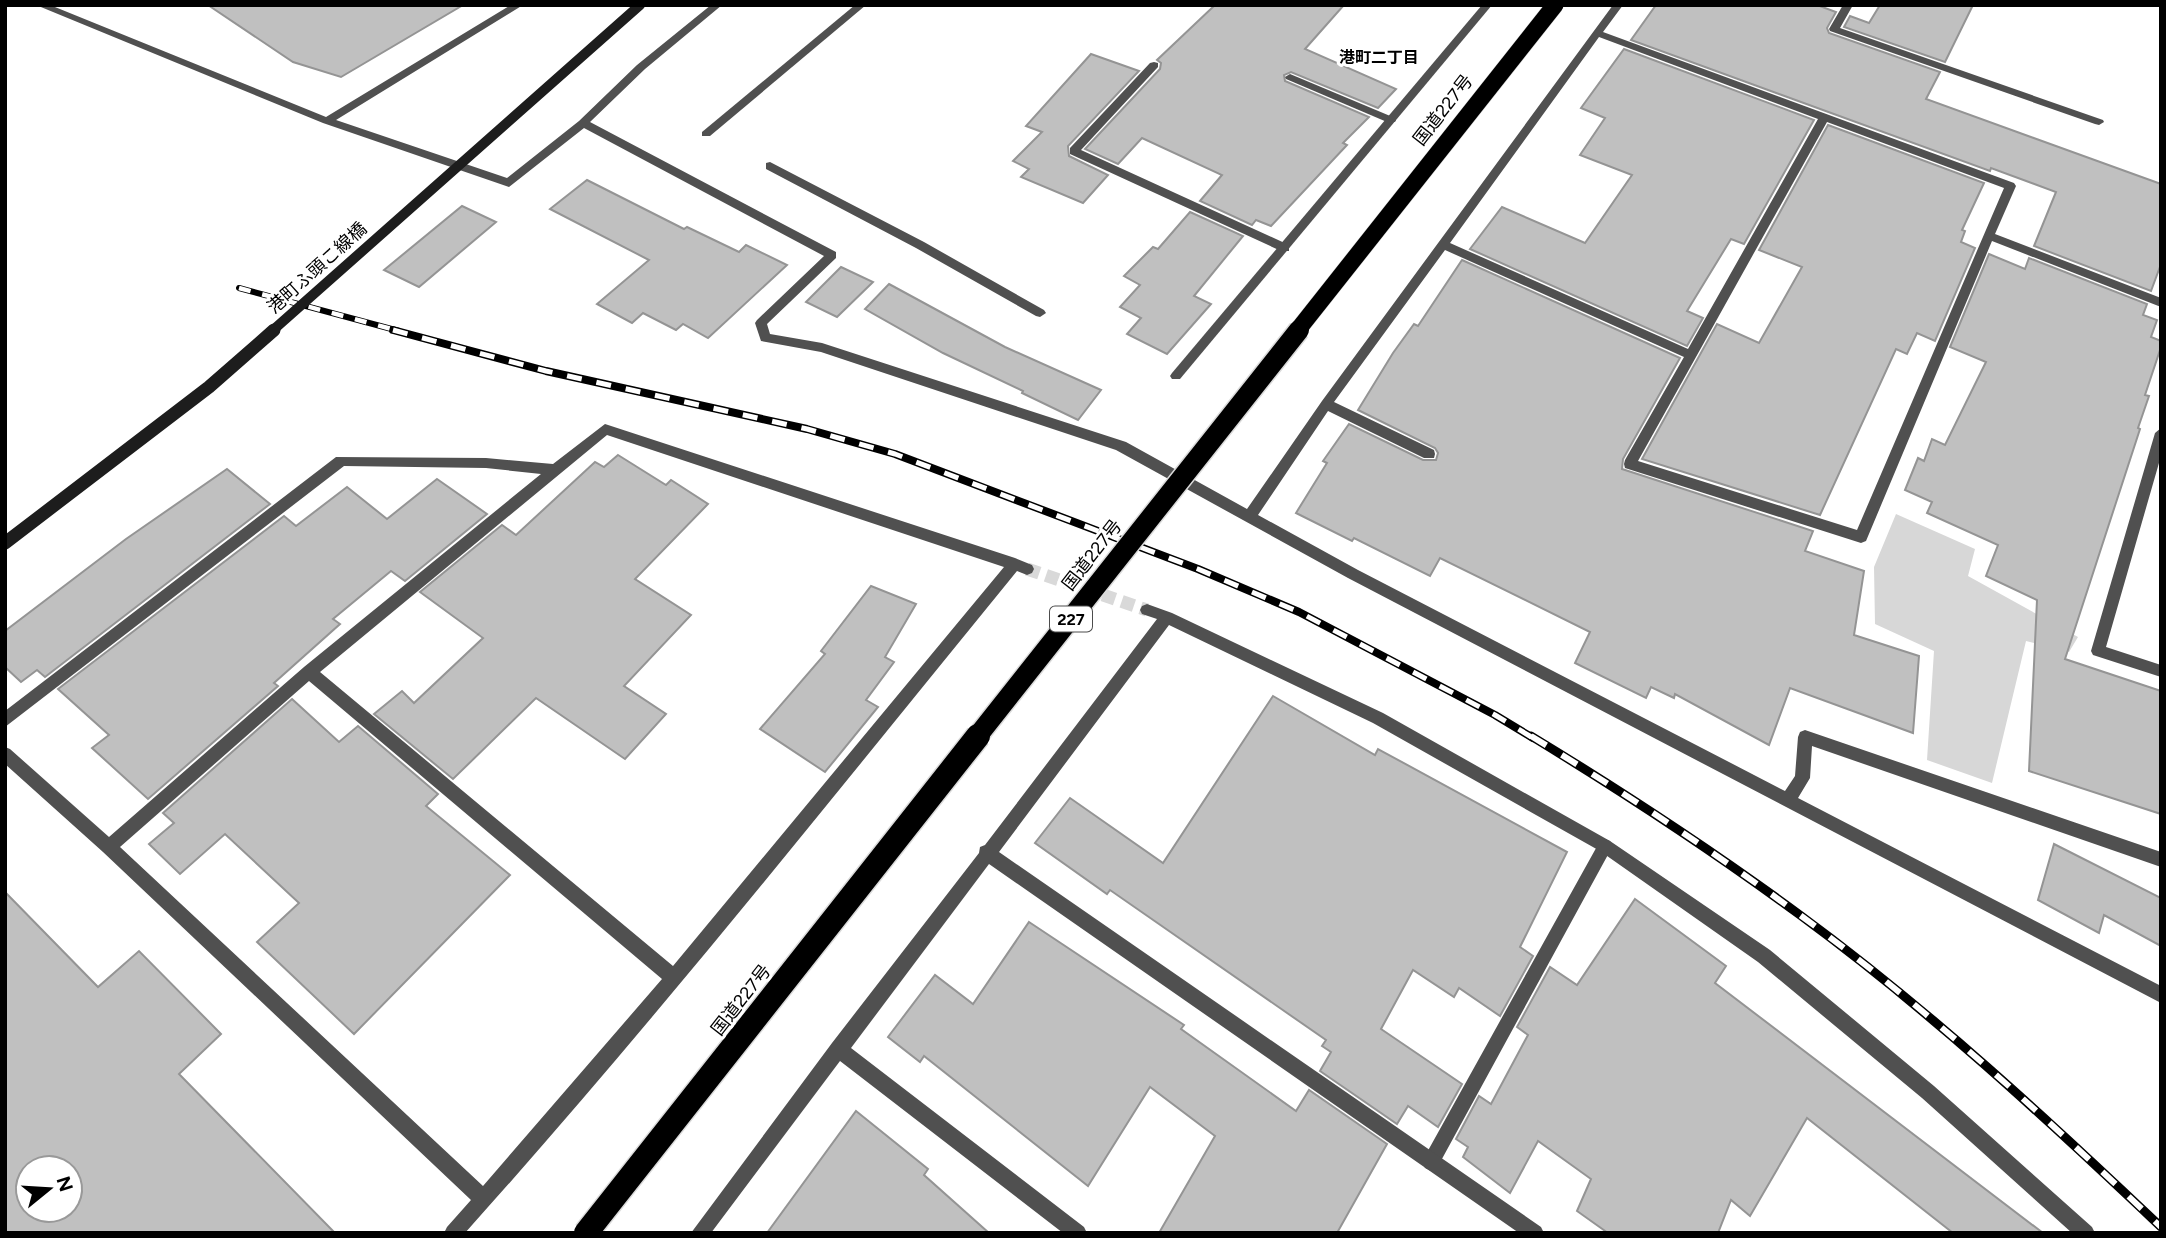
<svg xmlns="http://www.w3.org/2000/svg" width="2166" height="1238" viewBox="0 0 2166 1238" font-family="Figtree,'Noto Sans JP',sans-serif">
	<rect width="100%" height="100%" fill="#fff"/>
	<polygon fill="#d7d7d7" points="1896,514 1975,549 1968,576 2078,637 2069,652 2026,641 1992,783 1927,760 1934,651 1875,624 1874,567"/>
	<g fill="#c0c0c0" stroke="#949494" stroke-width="2" fill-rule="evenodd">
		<polygon points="208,5 463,5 341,77 293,62"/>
		<polygon points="1215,5 1344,5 1305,49 1396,89 1378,108 1291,72 1284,75 1285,81 1369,117 1343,143 1347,145 1271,226 1256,220 1252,225 1200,201 1222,175 1142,138 1118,164 1085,149 1160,69 1161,63 1157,60"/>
		<polygon points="1656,5 1817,5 1836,12 1827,28 1829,33 1940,72 1926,99 2161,184 2161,264 2151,291 2034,246 2056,192 1991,168 1990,171 1631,40"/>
		<polygon points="1880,5 1973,5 1945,62 1844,27 1850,16 1869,23"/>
		<polygon points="1624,49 1814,120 1744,244 1731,239 1687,311 1703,318 1687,346 1470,249 1502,207 1585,243 1632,175 1580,155 1605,118 1581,108"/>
		<polygon points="1091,54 1139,71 1068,146 1069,156 1108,175 1083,203 1021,177 1029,169 1013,161 1042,132 1026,126"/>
		<polygon points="1828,125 1984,183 1962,230 1965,231 1961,242 1975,248 1935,341 1917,333 1907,354 1896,349 1820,515 1642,459 1717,324 1759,343 1802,267 1759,250"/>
		<polygon points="587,180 684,229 687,227 739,252 746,245 787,265 708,338 683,324 676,330 643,313 632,323 597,304 649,260 550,209"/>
		<polygon points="462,206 496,222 419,287 384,270"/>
		<polygon points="1190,212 1243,236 1194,296 1211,304 1167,354 1127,334 1141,318 1120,307 1140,285 1124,276 1153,247 1158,249"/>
		<polygon points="1989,254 2025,269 2029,258 2147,304 2143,315 2157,320 2151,337 2161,341 2161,347 2145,395 2149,396 2138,428 2140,429 2065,659 2161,691 2161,814 2029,771 2037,600 1986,576 1998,545 1927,513 1932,502 1905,490 1918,458 1924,461 1932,439 1945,445 1986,362 1950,347"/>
		<polygon points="1462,260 1680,358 1623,459 1622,469 1813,531 1805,551 1864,571 1854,635 1919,656 1913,733 1790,688 1769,745 1675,694 1674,698 1651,687 1646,698 1575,663 1590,632 1440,558 1430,576 1354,538 1352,541 1296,513 1327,463 1323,461 1349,424 1423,460 1436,460 1438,453 1435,448 1358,410 1393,353 1414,324 1418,326"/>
		<polygon points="841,267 873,282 837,317 806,302"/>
		<polygon points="889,284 1005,347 1101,390 1078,420 1022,393 1023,391 943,353 865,309"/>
		<polygon points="618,455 666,485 671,480 708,504 635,579 691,615 624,686 666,714 625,759 536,698 453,779 374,714 402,691 414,703 483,638 420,592 502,525 516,535 595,462 604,467"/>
		<polygon points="227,469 270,504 45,677 37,670 21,682 5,667 5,631 126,539"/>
		<polygon points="437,479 487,514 405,581 391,571 333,619 340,624 274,683 278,686 148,799 92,748 109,735 58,689 284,516 296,526 347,487 387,519"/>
		<polygon points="871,586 916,604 885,657 894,662 866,700 878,707 825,772 760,729 825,654 821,651"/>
		<polygon points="1273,696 1375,755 1378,749 1567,852 1520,947 1533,956 1500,1016 1459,988 1454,997 1413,970 1381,1029 1462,1084 1438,1127 1408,1106 1397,1124 1320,1071 1331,1052 1322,1046 1326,1040 1110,890 1107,894 1035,843 1070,798 1163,863"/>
		<polygon points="292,699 339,742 358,726 438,794 426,806 510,875 354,1034 257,942 299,903 225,834 180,874 149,844 174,823 163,813"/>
		<polygon points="2054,844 2161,898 2161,946 2104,915 2099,933 2038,900"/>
		<path d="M 5,892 L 98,987 L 139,951 L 221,1034 L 179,1074 L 335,1233 L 5,1233 ZM 28,1168 L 70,1168 L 70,1210 L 28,1210 Z"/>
		<polygon points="1635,899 1726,966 1715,983 2043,1233 1953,1233 1807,1118 1750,1216 1731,1200 1718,1233 1608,1233 1577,1211 1591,1179 1538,1141 1510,1193 1463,1157 1468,1147 1456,1139 1479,1096 1491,1104 1528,1035 1517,1027 1550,967 1577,985"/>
		<polygon points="1029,922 1184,1025 1181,1029 1296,1111 1309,1090 1387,1144 1337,1233 1159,1233 1215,1136 1150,1087 1088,1186 924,1056 920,1062 888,1037 935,975 973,1004"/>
		<polygon points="856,1111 928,1169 924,1175 989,1233 767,1233"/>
	</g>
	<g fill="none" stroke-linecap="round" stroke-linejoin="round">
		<polyline stroke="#d9d9d9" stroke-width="13" stroke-dasharray="13 7" stroke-linecap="butt" points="1027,569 1147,610"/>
		<g fill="#505050" fill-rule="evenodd">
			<polygon points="855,5 866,5 710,136 702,136 702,132"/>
			<polygon points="1843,5 1853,5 1840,28 2103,120 2104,122 2099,125 2095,124 1830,31 1829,29"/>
			<polygon points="1154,62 1158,63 1158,67 1081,150 1289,245 1289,251 1281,251 1070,154 1070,148 1150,63"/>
			<polygon points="1290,74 1395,118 1396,120 1395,122 1387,122 1286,79 1285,77"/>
			<polygon points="770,162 924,242 1044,310 1046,313 1040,317 1036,316 916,248 766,169 766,163"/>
			<polygon points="1605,839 1610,841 1613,846 1610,851 1437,1168 1431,1171 1425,1168 1422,1162 1425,1156 1600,841"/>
		</g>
		<g fill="#505050" fill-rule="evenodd">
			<path d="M 36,5 L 50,5 L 326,117 L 511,5 L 523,5 L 336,120 L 507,178 L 579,121 L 637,65 L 711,5 L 722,5 L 645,69 L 590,122 L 836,252 L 836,258 L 767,324 L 770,334 L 822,343 L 1126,442 L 1247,509 L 1322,401 L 1613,5 L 1623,5 L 1603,32 L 2014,183 L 2016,186 L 1995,234 L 2161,298 L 2161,307 L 1992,241 L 1866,541 L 1861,543 L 1625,468 L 1624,464 L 1625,460 L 1684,357 L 1445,250 L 1334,402 L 1434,450 L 1435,454 L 1434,458 L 1424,458 L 1328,411 L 1258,515 L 1358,570 L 1785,791 L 1795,776 L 1798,737 L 1800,732 L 1805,730 L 2161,852 L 2161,867 L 1812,746 L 1810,778 L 1798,798 L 2161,986 L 2161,1003 L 1348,578 L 1116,450 L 821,352 L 761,341 L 755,323 L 757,320 L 824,256 L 584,128 L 509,187 L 323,123 ZM 1599,37 L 1818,119 L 1688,349 L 1450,243 ZM 1827,122 L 2004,188 L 1857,530 L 1638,461 Z"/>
			<polygon points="1482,5 1492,5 1180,379 1172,379 1170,376 1172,373"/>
			<path d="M 605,424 L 1015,558 L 1032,565 L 1034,569 L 1032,573 L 1027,575 L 1017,571 C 835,794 657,1019 465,1233 L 444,1233 L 447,1227 L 471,1200 L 103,852 L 5,764 L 5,747 L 10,749 L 109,837 L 304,667 L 541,474 L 486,468 L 344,466 L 5,727 L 5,711 L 336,457 L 486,458 L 553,464 ZM 607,435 L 1004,567 L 673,966 L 320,672 ZM 309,681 L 662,979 L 483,1186 L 120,847 Z"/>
			<polygon points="2161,428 2161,456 2106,647 2161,665 2161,677 2093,655 2091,651 2155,433"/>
			<polygon points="1147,604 1172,613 1383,713 1610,841 1770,950 1934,1086 2092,1227 2095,1233 2072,1233 1922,1098 1758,962 1600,851 1373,723 1169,625 999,852 1541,1227 1544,1233 1519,1233 989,864 851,1048 1084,1227 1087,1233 1063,1233 840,1061 711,1233 691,1233 832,1043 979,853 980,847 985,845 1157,619 1142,614 1140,610 1142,606"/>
		</g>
		<g stroke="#000" stroke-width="6">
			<polyline id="rail-far2" points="239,288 399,331"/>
		</g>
		<g stroke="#000" stroke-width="8">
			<polyline id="rail-far1" points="393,330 546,371 807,429 895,454 1198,569 1299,612 1495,715 1533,738"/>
		</g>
		<g stroke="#000" stroke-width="9">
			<path id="rail" d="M 1531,736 C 1623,792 1713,851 1800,915 C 1928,1009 2046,1118 2161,1227"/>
		</g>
		<use href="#rail-far2" stroke="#fff" stroke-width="4.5" stroke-dasharray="12" stroke-linecap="butt"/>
		<use href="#rail-far1" stroke="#fff" stroke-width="5" stroke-dasharray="15" stroke-linecap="butt"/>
		<use href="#rail" stroke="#fff" stroke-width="6" stroke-dasharray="18" stroke-linecap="butt"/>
		<g stroke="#dbdbdb" stroke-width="18" stroke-linecap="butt">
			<polyline id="highway-bridge-far2" points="1297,331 1555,5"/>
		</g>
		<g stroke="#dbdbdb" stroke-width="23" stroke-linecap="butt">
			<polyline id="highway-bridge-far1" points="976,738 1299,330"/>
		</g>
		<g stroke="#dbdbdb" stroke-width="27" stroke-linecap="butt">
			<polyline id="highway-bridge" points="586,1233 978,736"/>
		</g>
		<polyline stroke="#1d1d1d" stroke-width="10" points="272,331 640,5"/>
		<polyline stroke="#1d1d1d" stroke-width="13" points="5,543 209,387 274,330"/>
		<use href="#highway-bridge-far2" stroke="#000" stroke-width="17"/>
		<use href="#highway-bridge-far1" stroke="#000" stroke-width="20"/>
		<use href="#highway-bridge" stroke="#000" stroke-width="24"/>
	</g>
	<g text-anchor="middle" stroke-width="6" stroke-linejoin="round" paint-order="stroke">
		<g font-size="16" font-weight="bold" fill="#000" stroke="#fff">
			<text x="1379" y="63">港町二丁目</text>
		</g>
		<rect fill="#fff" stroke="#4c4c4c" stroke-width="2" x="1050" y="606.5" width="42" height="25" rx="5"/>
		<g font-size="16" font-weight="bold" fill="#000">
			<text x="1071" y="625">227</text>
		</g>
		<g font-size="18" fill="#000" stroke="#fff">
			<text transform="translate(1443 110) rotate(-52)" y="6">国道227号</text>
			<text transform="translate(317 268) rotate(-42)" y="6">港町ふ頭こ線橋</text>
			<text transform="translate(1092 555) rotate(-52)" y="6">国道227号</text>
			<text transform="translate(741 1000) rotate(-52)" y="6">国道227号</text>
		</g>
	</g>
	<rect width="2166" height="1238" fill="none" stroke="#000000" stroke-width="14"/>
	<g transform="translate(49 1189) rotate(72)"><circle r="33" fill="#ffffff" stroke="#999999" stroke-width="2"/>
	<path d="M0-5L12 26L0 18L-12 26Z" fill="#000000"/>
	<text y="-10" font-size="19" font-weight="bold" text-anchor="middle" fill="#000000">N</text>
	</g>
</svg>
